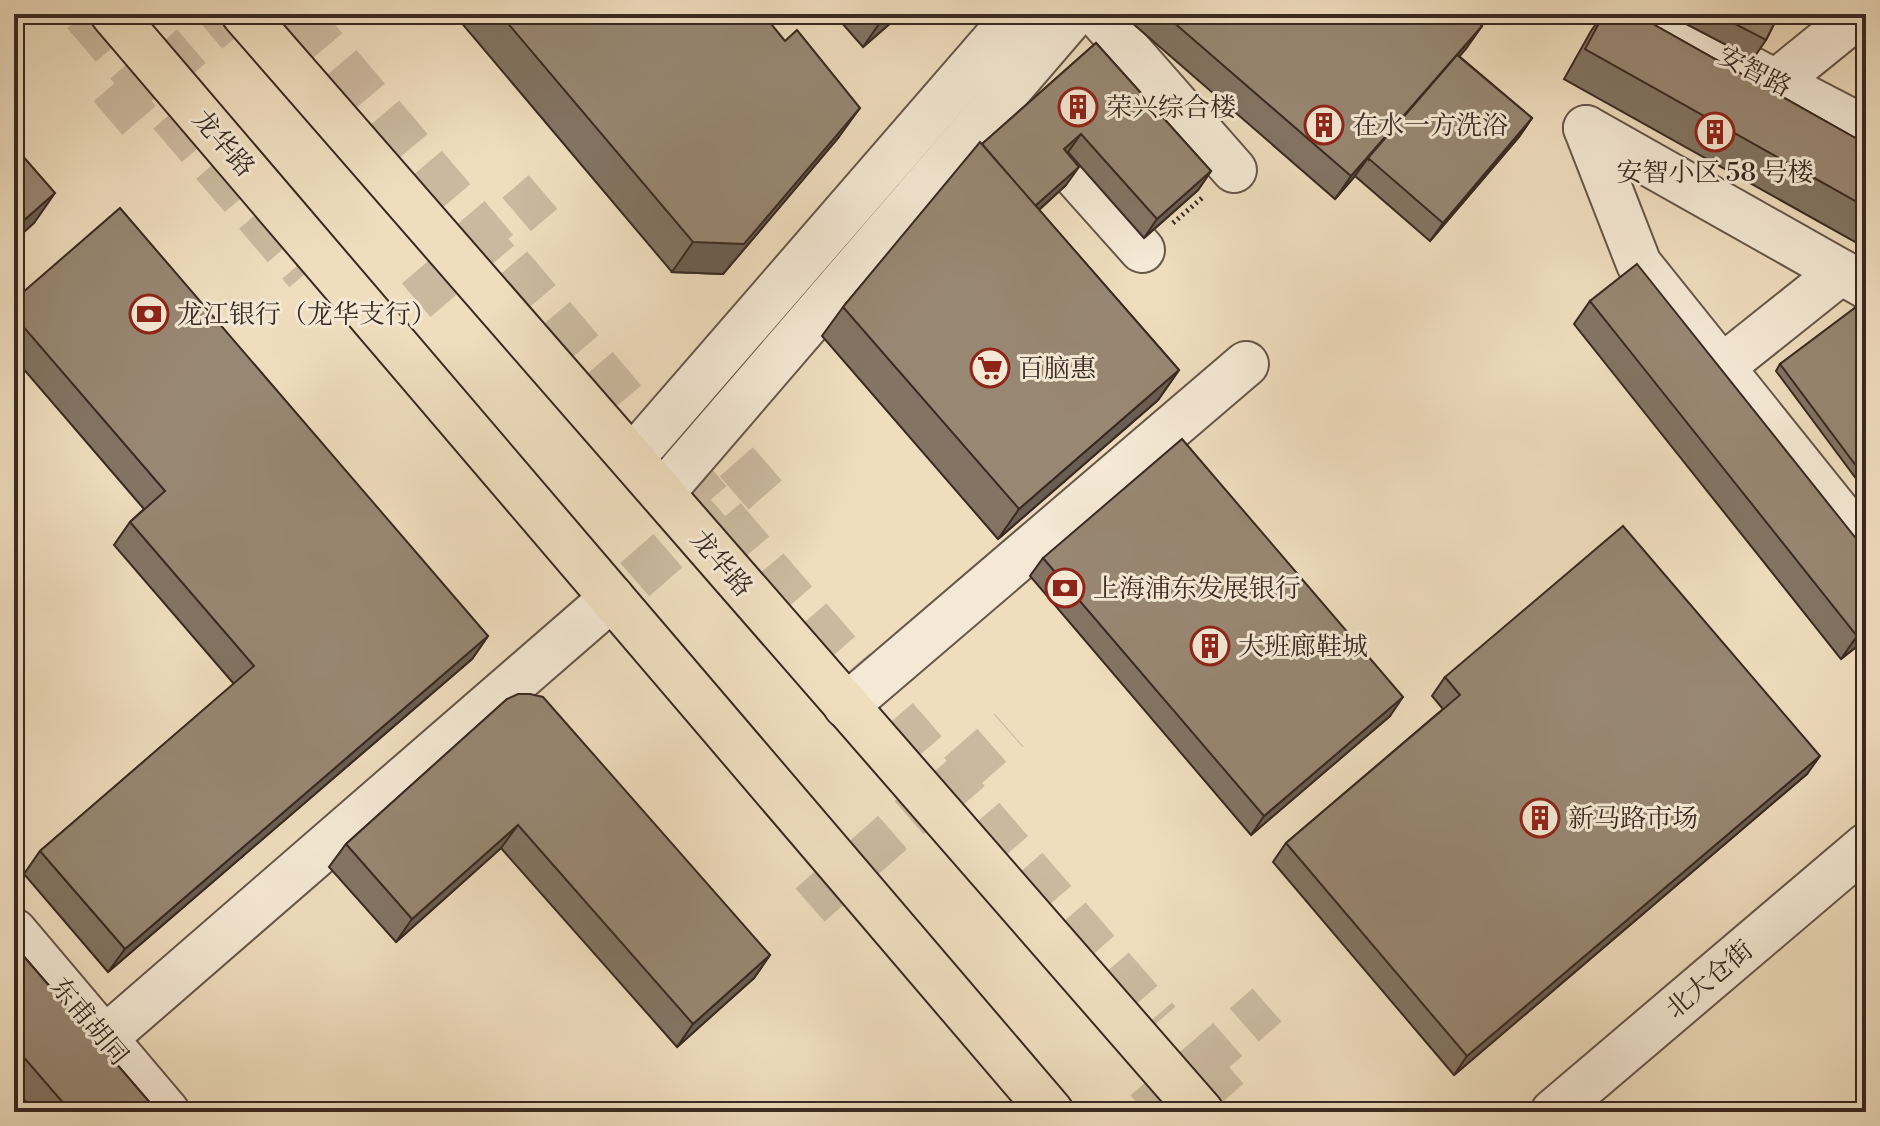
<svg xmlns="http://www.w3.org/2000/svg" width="1880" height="1126" viewBox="0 0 1880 1126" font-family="'Libre Bodoni','Noto Serif SC',serif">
	<rect width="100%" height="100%" fill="#efddbe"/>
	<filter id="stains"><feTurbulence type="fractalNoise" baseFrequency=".0025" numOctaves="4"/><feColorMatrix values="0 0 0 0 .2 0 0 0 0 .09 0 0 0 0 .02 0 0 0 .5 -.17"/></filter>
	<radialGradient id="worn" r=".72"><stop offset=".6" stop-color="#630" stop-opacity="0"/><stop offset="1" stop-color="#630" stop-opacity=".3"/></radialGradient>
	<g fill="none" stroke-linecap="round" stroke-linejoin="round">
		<g stroke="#cbb99f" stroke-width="44" stroke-dasharray="44 22" stroke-linecap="butt">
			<polyline points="84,14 306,273"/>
			<polyline points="297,14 767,568 1159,1021"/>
			<polyline points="108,118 229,14"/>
			<polyline points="366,343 543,192"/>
			<polyline points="585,623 773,459"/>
			<polyline points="810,905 1009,730"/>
			<polyline points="1198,1065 1239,1112"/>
			<polyline points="1145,1112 1267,1005"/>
		</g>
		<g stroke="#665649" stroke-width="48">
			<g id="minor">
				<polyline points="1097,14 1234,170"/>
				<polyline points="1645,14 1866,129"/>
				<polyline points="1776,82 1860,14"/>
				<polyline points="1586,128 1639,264 1866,547"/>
				<polyline points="1586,128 1866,286"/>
				<polyline points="1067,166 1142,250"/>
				<polyline points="1722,367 1841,272"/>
				<polyline points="632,458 1017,14"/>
				<polyline points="662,493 1074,14"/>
				<polyline points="846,706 1246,364"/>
				<polyline points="14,931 167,1112"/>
				<polyline points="105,1038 612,598"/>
				<polyline points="1553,1112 1866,846"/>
			</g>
		</g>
		<g stroke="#392922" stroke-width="48">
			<g id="major">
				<polyline points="113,14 1051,1112"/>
				<polyline points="244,14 1201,1112"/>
			</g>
		</g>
		<polyline stroke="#392922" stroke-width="5" stroke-dasharray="2 4" stroke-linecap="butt" points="1173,223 1202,198"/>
		<use href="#minor" stroke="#f5e9d5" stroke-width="44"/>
		<use href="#major" stroke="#efddbe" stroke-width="44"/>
	</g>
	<g fill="#837463" stroke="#392922" stroke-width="2">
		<polygon points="454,14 763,14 839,137 723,274 672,272"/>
		<polygon points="834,14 901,14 863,47"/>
		<polygon points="1135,14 1469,14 1482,26 1459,56 1532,118 1519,137 1430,241 1355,176 1335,199 1130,21"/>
		<polygon points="1603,14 1635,14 1866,144 1866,248 1564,79 1591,31"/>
		<polygon points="1667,14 1779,14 1766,40 1753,59"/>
		<polygon points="1096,43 1211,171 1198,190 1144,238 1068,152 1066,185 1039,210 1179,370 1158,400 998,539 822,336 843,307 982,144"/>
		<polygon points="14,300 488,636 472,659 108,972 24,874 40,851 234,684 114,545 130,522 144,509 14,358"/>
		<polygon points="1590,301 1866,639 1841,659 1574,324"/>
		<polygon points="1866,312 1866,492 1776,371 1780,364"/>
		<polygon points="1043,558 1390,716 1251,835 1030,576"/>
		<polygon points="1445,677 1807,774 1454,1075 1273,862 1286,843 1443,709 1432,696"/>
		<polygon points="507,699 770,955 754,978 677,1047 501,848 396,942 329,867 346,844"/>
		<polygon points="14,945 158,1112 35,1112 14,1088"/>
	</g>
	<g fill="#6a5e50" stroke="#392922" stroke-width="2">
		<polygon points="891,14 901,14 863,47 879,24"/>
		<polygon points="1482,26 1466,49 1369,160 1368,158 1355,176 1335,199 1351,176"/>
		<polygon points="860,108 839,137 723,274 672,272 693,242"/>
		<polygon points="1532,118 1519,137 1430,241 1443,223"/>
		<polygon points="1081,134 1068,152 1051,168 1064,149"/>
		<polygon points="1079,167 1066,185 1013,233 1026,214"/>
		<polygon points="1211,171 1198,190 1144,238 1157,219"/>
		<polygon points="55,193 34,223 14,241 14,229"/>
		<polygon points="1179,370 1158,400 998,539 1019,509"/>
		<polygon points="1866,629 1866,639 1841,659 1857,636"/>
		<polygon points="488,636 472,659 108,972 125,949"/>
		<polygon points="1403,697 1390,716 1251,835 1264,816"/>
		<polygon points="1820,756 1807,774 1454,1075 1467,1056"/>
		<polygon points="518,825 501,848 396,942 412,919"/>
		<polygon points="770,955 754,978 677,1047 693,1024"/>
	</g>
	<g fill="#988773" stroke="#392922" stroke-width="2">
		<polygon points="500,14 763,14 785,41 797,30 860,108 744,244 693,242"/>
		<polygon points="870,14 891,14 879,24"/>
		<polygon points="1164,14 1469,14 1482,26 1351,176"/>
		<polygon points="1604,14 1635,14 1866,144 1866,207 1585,49"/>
		<polygon points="1716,14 1779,14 1766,40"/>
		<polygon points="1096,43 1211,171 1157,219 1081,134 1064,149 1079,167 1035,206 982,144"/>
		<polygon points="1457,55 1532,118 1443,223 1368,158"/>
		<polygon points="980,142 1179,370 1019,509 843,307"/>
		<polygon points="14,146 55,193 14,229"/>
		<polygon points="120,208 488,636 125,949 40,851 254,666 130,522 165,491 14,316 14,300"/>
		<polygon points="1637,264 1866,551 1866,629 1857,636 1590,301"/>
		<polygon points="1860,304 1866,312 1866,479 1780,364"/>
		<polygon points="1182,439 1403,697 1264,816 1043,558"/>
		<polygon points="1623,526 1820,756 1467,1056 1286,843 1460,695 1445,677"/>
		<polygon points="518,694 530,694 543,697 770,955 693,1024 518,825 412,919 346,844 507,699"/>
		<polygon points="14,945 158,1112 71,1112 14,1046"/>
	</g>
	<defs>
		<g id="building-ring" transform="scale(2)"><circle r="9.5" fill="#f5e9d5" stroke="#8f2418" stroke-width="1.5"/><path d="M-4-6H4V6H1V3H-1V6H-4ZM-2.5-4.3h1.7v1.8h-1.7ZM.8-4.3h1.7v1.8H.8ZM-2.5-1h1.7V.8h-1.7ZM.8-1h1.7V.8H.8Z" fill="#8f2418"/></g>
		<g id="bank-ring" transform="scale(2)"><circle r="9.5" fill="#f5e9d5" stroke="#8f2418" stroke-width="1.5"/><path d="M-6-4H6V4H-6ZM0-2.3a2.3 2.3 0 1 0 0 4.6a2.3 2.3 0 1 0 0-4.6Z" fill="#8f2418"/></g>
		<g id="supermarket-ring" transform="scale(2)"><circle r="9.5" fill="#f5e9d5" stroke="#8f2418" stroke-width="1.5"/><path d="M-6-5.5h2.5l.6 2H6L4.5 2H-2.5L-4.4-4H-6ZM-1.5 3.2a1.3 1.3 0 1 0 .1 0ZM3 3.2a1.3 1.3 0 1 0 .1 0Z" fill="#8f2418"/></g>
	</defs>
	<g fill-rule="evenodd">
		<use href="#building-ring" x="1078" y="107"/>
		<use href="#building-ring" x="1324" y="125"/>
		<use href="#building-ring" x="1715" y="132"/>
		<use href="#bank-ring" x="149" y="314"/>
		<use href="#supermarket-ring" x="990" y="368"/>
		<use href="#bank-ring" x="1065" y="588"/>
		<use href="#building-ring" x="1210" y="646"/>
		<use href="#building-ring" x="1540" y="818"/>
	</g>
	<g text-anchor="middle" stroke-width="6" stroke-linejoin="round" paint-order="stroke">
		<g font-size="26" fill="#392922" stroke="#f5e9d5">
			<text transform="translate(1755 71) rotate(27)" y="9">安智路</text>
			<text transform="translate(224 143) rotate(49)" y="9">龙华路</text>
			<text transform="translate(722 563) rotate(49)" y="9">龙华路</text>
			<text transform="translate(1709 979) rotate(-40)" y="9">北大仓街</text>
			<text transform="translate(90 1021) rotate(50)" y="9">东甫胡同</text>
		</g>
		<g font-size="26" fill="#392922" stroke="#f5e9d5" text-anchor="start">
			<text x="1106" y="116">荣兴综合楼</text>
			<text x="1352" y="134">在水一方洗浴</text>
			<text x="1715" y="181" text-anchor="middle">安智小区 58 号楼</text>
			<text x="177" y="323">龙江银行（龙华支行）</text>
			<text x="1018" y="377">百脑惠</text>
			<text x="1093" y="597">上海浦东发展银行</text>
			<text x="1238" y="655">大班廊鞋城</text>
			<text x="1568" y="827">新马路市场</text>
		</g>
	</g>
	<rect width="1880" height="1126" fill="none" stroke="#efddbe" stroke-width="48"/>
	<rect x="16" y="16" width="1848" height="1094" fill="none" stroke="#392922" stroke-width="4"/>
	<rect x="24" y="24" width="1832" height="1078" fill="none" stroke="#392922" stroke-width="2"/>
	<rect width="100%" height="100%" filter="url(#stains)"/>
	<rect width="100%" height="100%" fill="url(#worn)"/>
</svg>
